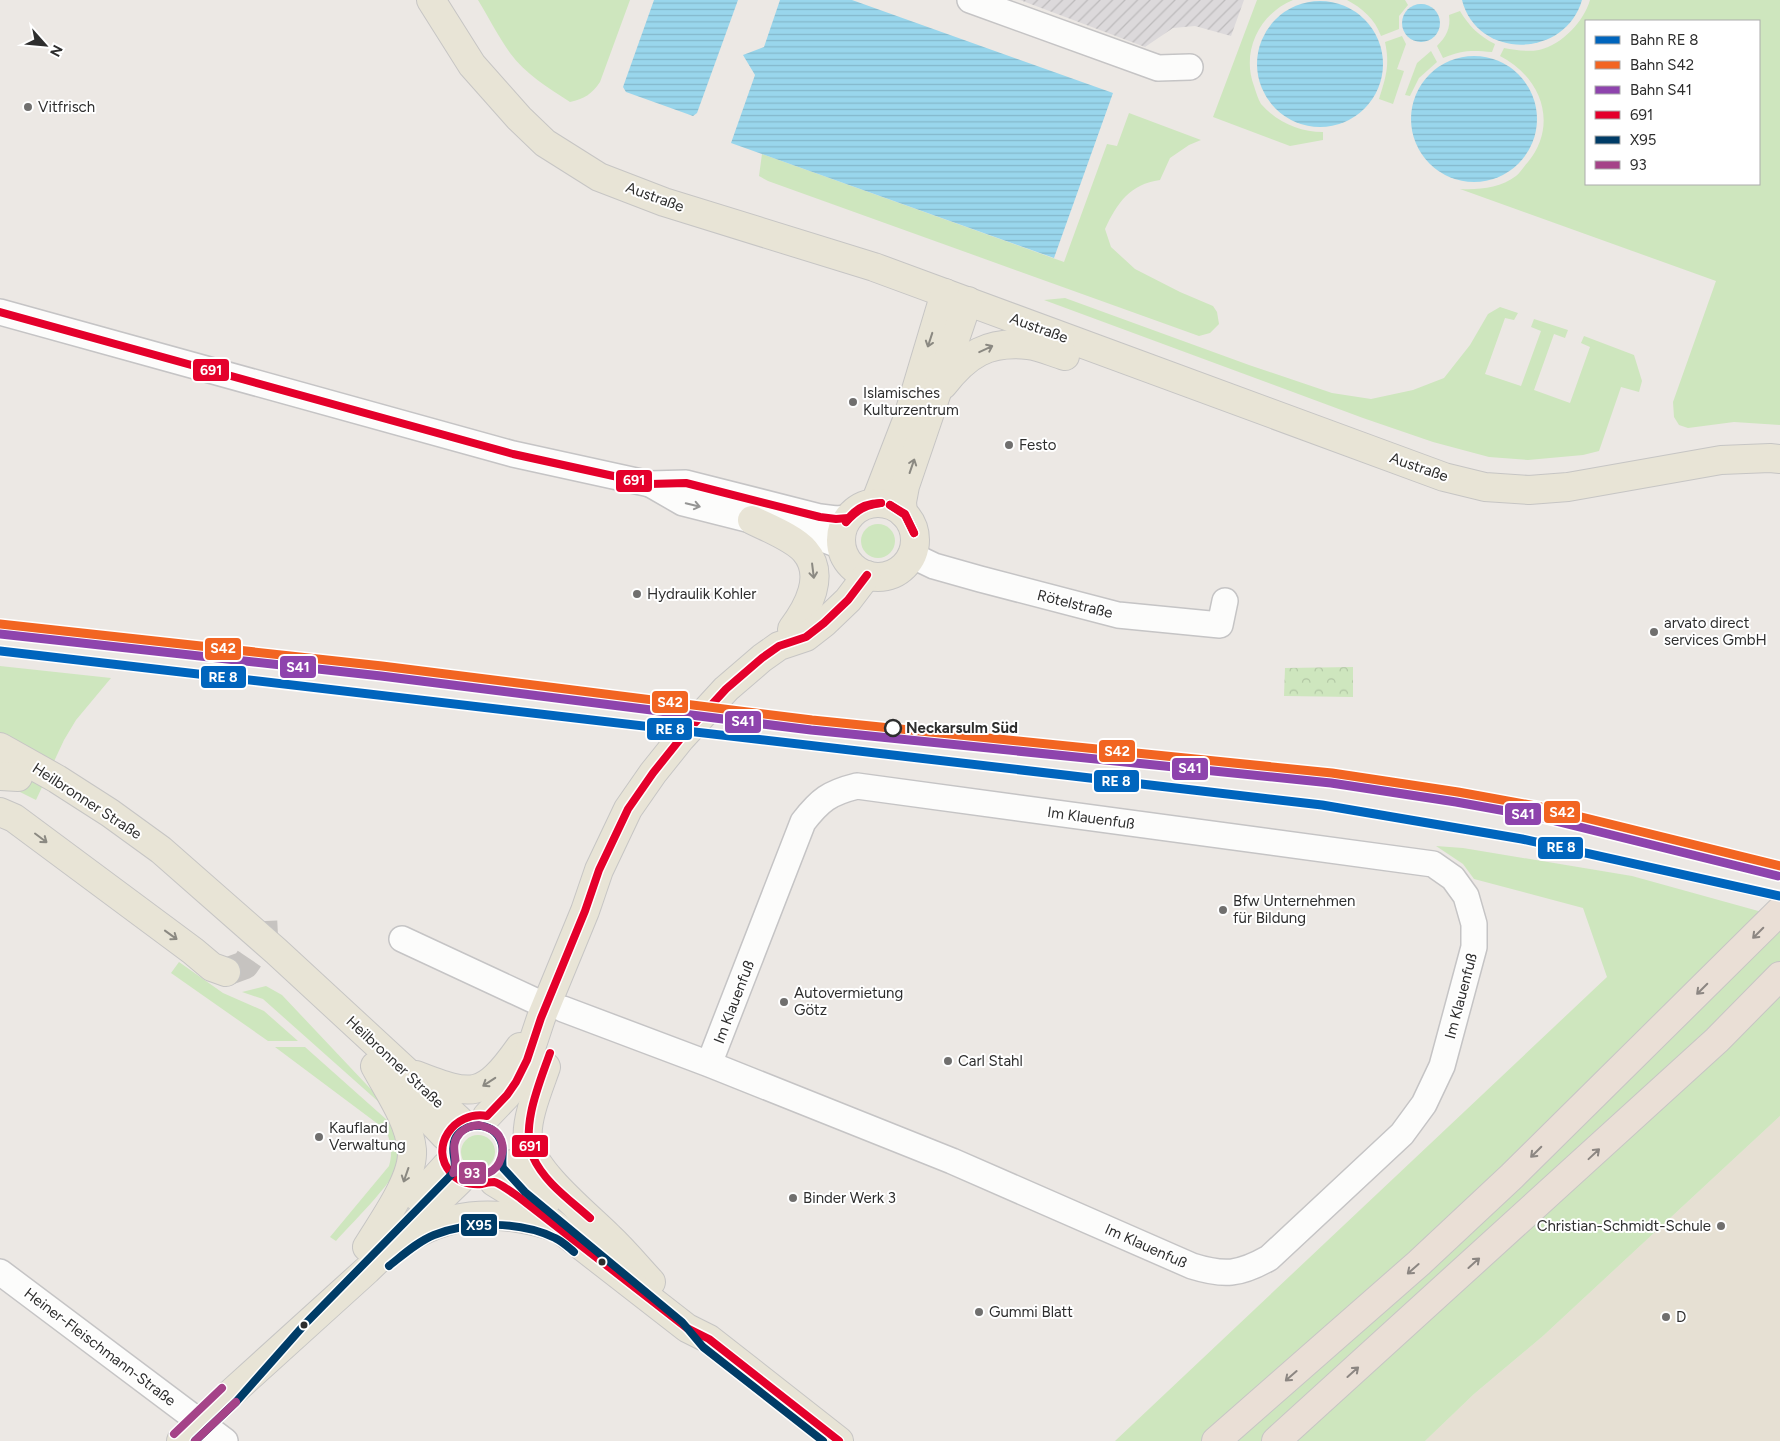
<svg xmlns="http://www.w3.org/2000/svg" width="1780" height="1441" viewBox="0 0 1780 1441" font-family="Figtree,sans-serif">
	<defs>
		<pattern id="industrial-furrows" width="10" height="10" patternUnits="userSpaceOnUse" patternTransform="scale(1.25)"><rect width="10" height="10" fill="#dcd9db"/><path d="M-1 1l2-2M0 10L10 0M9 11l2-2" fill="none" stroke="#bdbbbc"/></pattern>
		<pattern id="park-crowns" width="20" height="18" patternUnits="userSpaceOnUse" patternTransform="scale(1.25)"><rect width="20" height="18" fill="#cee6be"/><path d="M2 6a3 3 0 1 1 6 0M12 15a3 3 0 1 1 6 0" fill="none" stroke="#b1c6a4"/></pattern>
		<pattern id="water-rules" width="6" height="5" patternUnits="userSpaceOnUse" patternTransform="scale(1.25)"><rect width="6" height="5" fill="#99d6ec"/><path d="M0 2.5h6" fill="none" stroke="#84b8cb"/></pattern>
	</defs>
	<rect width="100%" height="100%" fill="#ece8e4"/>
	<polygon fill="url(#industrial-furrows)" points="1020,0 1244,0 1231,36 1195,26 1173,28 1145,47"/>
	<polygon fill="#e6e0d3" points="1780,1116 1780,1441 1425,1441 1474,1394 1543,1336"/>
	<g fill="#cee6be" fill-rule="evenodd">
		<path d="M 478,0 L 630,0 L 600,82 C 592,94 584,99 570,102 C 549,88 525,74 510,53 C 498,36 489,18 478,0 Z"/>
		<path d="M 1257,0 L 1293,0 C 1259,14 1241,52 1254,86 C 1256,92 1258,99 1261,104 C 1277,122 1299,132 1323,132 L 1323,140 L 1290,146 L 1213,117 Z"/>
		<path d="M 1347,0 L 1405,0 L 1408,5 L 1399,16 L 1399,29 L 1381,36 C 1375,19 1362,8 1347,0 Z"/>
		<path d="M 1590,0 L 1780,0 L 1780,425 L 1734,422 L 1688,428 L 1679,425 L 1674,417 L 1673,402 L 1716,281 L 1460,189 C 1479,190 1500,188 1516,176 C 1520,173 1524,166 1528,162 C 1559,124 1541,77 1500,56 L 1504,48 C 1515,50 1527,52 1539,50 C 1562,45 1584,21 1590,0 ZM 1586,21 L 1759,21 L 1759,184 L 1586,184 Z"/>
		<path d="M 1460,11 C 1469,26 1479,36 1495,44 L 1492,52 C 1472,50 1462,50 1443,58 L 1437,46 C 1446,37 1451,28 1449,15 Z"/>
		<path d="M 1402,36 L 1406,44 L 1397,69 L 1404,71 L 1393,104 L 1379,99 C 1386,77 1390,65 1385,42 Z"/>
		<polygon points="1431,51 1437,62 1419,78 1410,96 1405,95 1417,63"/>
		<path d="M 1129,113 L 1201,140 L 1189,145 L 1170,158 L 1160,180 C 1130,184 1117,203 1105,229 L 1111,247 L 1135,269 L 1180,292 L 1213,306 L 1217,312 L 1219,324 L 1210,333 L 1199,336 L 768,181 L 759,176 L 762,154 L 1064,262 L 1107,144 L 1117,146 Z"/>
		<polygon points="1065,298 1249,365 1332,393 1371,399 1413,390 1444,378 1470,345 1488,314 1500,307 1518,313 1514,320 1505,318 1485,374 1521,386 1541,331 1531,327 1534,319 1568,330 1565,338 1554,334 1534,390 1570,403 1590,347 1581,343 1584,336 1634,355 1642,381 1639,392 1621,387 1599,451 1583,455 1528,460 1489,457 1433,442 1363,418 1044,300"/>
		<circle cx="878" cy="541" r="17"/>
		<polygon points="0,666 111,678 76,720 64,740 36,800 0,782"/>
		<polygon points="1436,846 1463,848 1632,876 1780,917 1780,1116 1543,1336 1474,1394 1425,1441 1115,1441 1607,977 1583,908 1474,879 1463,864"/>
		<polygon points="179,962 223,993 264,1011 298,1041 268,1041 171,973"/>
		<polygon points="266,986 282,995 383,1102 381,1104 263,999 242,992"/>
		<path d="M 275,1047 L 305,1047 L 387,1120 C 396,1133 402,1149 398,1165 C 395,1181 349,1226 336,1241 L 330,1237 L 389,1166 C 393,1153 391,1143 386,1130 Z"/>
		<circle cx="478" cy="1152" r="17"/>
	</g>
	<polygon fill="url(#park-crowns)" points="1353,667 1353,697 1284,696 1285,668"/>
	<g fill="url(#water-rules)">
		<polygon points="654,0 738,0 697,113 693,116 626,92 623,87"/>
		<polygon points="780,0 852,0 1113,93 1054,258 731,143 755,75 743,55 764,47"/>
		<path d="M 1462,0 L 1582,0 C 1565,59 1477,60 1462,0 Z"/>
		<circle cx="1320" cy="64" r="63"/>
		<circle cx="1421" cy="23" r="19"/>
		<circle cx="1474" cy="119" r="63"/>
	</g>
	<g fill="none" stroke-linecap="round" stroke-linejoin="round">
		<polyline stroke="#c6c3c0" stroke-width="28" stroke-dasharray="28 14" stroke-linecap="butt" points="226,972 245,965 264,937 263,915"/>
		<g stroke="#c5c4c5" stroke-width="28">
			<g id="minor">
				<polyline points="970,0 1158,68 1190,67"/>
				<polyline points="0,312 513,454 650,484 686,483 820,517 836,519 848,518"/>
				<polyline points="650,484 683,503 818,537 841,546"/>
				<polyline points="911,555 934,566 980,579 1118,615 1220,625 1225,601"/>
				<polyline points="402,939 546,1006"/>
				<path d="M 563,1009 L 709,1064 L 952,1161 L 1192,1266 C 1224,1276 1239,1275 1269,1258 L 1402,1134 L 1424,1104 L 1442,1066 L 1474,947 L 1474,924 L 1466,896 L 1453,878 L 1433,864 L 857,786 C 829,793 820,800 803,822 L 709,1064"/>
				<polyline points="0,1272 225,1441"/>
			</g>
		</g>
		<g stroke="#c6c5c4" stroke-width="30">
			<g id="major">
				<polyline points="431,0 472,65 519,118 545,143 599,177 664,202 874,267 1444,477 1485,487 1529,490 1568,487 1721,460 1770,458 1780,459"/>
				<path d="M 943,385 C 967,354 988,341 1028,345 C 1040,346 1054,353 1065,356"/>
				<polyline points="875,503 907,420 945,293"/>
				<circle cx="878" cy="540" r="37"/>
				<polyline points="903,513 902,502 905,486 968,301"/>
				<path d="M 752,520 C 768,528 794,538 805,551 C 826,575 808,608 792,629"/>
				<polyline points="0,747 57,779 110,813 161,850 276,951 459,1120"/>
				<polyline points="0,776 18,777"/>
				<polyline points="0,812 14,818 193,951 212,967 226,972"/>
				<path d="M 546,1067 C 539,1087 525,1120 528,1141 C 533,1172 586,1214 609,1237 C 624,1251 637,1267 651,1282"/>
				<path d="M 416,1075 C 473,1097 483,1099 520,1047"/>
				<polyline points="410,1099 445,1136"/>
				<polyline points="487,1116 507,1095 516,1082 527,1060 541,1018 585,911 599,870 628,809 653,773 681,738 726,689 762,658 779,646 806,637 824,623 848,600 867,575"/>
				<polyline points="512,1164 531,1184 548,1199"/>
				<polyline points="494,1182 520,1198 687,1328 709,1339 839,1441"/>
				<polyline points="418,1197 446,1166"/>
				<path d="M 410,1237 C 457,1210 501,1211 552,1226"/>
				<path d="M 367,1247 C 382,1222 414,1179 412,1150 C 409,1120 389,1092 375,1066"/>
				<polyline points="181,1441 229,1395 367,1270 459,1181"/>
			</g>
		</g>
		<g stroke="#c6c5c4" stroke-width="30">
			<g id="highway">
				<polyline points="1216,1441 1419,1263 1512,1176 1780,911"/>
				<polyline points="1276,1441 1717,1040 1780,976"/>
			</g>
		</g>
		<use href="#minor" stroke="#fcfcfb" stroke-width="25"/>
		<use href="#major" stroke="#e8e4d6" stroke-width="28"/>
		<use href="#highway" stroke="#eadfd6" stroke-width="28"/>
		<g stroke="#fff" stroke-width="11">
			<g id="bus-1">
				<polyline points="0,312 513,454 650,484 686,483 820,517 836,519 848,518"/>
				<polyline points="890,505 905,514 914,533"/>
				<polyline points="890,505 905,515 914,533"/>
				<path d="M 846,522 C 854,509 866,503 881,503"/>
				<path d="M 846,522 C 857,510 865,505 881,503"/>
				<path d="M 550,1053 C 540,1082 520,1127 533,1157 C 544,1182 570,1200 590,1218"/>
				<path d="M 839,1441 L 709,1339 L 687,1328 L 520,1198 C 514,1194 500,1183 494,1182 C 490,1182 485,1183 482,1184 C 470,1185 459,1182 451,1173 C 428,1148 454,1110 487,1116 L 507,1095 L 516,1082 L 527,1060 L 541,1018 L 585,911 L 599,870 L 628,809 L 653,773 L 681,738 L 726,689 L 762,658 L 779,646 L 806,637 L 824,623 L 848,600 L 867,575"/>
			</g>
		</g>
		<g stroke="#fff" stroke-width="11">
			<g id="bus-2">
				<path d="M 389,1266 C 403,1255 417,1242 434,1235 C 470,1221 520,1221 555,1238 C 562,1241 568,1247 574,1252"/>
				<path d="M 195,1441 L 236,1402 L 305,1324 L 453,1173 C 459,1163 449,1152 455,1139 C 458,1132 466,1127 473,1126 C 487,1124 499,1131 502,1145 C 504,1153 501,1161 503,1168 L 525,1192 L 682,1322 L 703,1347 L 823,1441"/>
			</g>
		</g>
		<g stroke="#fff" stroke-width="11">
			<g id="bus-3">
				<path d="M 479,1125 C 486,1127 495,1129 499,1136 C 507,1148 501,1168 488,1173 C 476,1177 465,1168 453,1173 C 461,1160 447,1147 460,1133 C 466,1127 471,1126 479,1125 Z"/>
				<polyline points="174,1434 222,1388"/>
				<polyline points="195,1441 236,1402"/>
			</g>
		</g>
		<use href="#bus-1" stroke="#e4002b" stroke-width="8"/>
		<use href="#bus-2" stroke="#003c67" stroke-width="8"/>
		<use href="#bus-3" stroke="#a54388" stroke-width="8"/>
		<g stroke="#fff" stroke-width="12">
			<polyline id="rail-1" points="0,651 1322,805 1522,839 1780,896"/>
		</g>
		<g stroke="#fff" stroke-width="12">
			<polyline id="rail-2" points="0,624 382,666 812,720 1332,773 1458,792 1541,807 1780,866"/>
		</g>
		<g stroke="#fff" stroke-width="12">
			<polyline id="rail-3" points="0,634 381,676 811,730 1331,783 1456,802 1539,817 1778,876"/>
		</g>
		<use href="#rail-1" stroke="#0065bd" stroke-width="9"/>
		<use href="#rail-2" stroke="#f26522" stroke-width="9"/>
		<use href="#rail-3" stroke="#8e44ad" stroke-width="9"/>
	</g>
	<defs><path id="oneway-shaft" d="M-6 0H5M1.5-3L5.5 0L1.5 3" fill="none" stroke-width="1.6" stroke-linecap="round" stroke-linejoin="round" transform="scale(1.25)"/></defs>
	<g stroke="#8b8982">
		<use href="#oneway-shaft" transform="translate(930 340) rotate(108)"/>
		<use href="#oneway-shaft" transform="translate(986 349) rotate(-25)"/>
		<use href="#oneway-shaft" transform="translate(912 466) rotate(-71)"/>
		<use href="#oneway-shaft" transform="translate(813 571) rotate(83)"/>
		<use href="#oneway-shaft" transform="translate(41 838) rotate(37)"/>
		<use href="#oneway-shaft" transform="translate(171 935) rotate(36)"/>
		<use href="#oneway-shaft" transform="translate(489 1082) rotate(147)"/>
		<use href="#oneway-shaft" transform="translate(406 1175) rotate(109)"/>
	</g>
	<use stroke="#959594" href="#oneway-shaft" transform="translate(693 505) rotate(14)"/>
	<g stroke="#8c8682">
		<use href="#oneway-shaft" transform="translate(1758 933) rotate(135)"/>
		<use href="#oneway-shaft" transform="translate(1702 989) rotate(135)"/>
		<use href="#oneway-shaft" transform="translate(1536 1152) rotate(135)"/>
		<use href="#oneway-shaft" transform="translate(1594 1154) rotate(-43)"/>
		<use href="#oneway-shaft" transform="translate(1474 1263) rotate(-42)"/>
		<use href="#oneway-shaft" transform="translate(1413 1269) rotate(139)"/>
		<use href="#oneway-shaft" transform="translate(1353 1372) rotate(-42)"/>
		<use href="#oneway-shaft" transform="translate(1291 1376) rotate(139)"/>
	</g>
	<g fill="#706f6e" stroke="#fff" stroke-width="2">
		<circle cx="28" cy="107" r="5"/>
		<circle cx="853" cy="402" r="5"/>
		<circle cx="1009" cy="445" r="5"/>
		<circle cx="637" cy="594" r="5"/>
		<circle cx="1654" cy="632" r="5"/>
		<circle cx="1223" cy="910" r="5"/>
		<circle cx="784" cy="1002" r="5"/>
		<circle cx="948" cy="1061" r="5"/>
		<circle cx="319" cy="1137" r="5"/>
		<circle cx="793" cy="1198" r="5"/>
		<circle cx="1721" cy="1226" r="5"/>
		<circle cx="979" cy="1312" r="5"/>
		<circle cx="1666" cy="1317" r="5"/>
	</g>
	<circle fill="#fff" stroke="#2e2e2e" stroke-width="2.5" cx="893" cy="728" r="8"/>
	<g fill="#2e2e2e" stroke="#fff" stroke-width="2">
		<circle cx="602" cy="1262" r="4.5"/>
		<circle cx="304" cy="1325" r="4.5"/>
	</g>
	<g text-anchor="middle" stroke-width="4" stroke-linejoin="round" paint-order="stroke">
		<g font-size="15" fill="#2e2e2e" stroke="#fff" text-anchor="start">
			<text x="38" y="112">Vitfrisch</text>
			<text x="863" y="398">Islamisches<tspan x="863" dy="17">Kulturzentrum</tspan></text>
			<text x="1019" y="450">Festo</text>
			<text x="647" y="599">Hydraulik Kohler</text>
			<text x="1664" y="628">arvato direct<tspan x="1664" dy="17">services GmbH</tspan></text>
			<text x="1233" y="906">Bfw Unternehmen<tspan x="1233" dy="17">für Bildung</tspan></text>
			<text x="794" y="998">Autovermietung<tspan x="794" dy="17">Götz</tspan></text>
			<text x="958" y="1066">Carl Stahl</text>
			<text x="329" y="1133">Kaufland<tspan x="329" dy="17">Verwaltung</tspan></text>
			<text x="803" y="1203">Binder Werk 3</text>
			<text x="1711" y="1231" text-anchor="end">Christian-Schmidt-Schule</text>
			<text x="989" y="1317">Gummi Blatt</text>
			<text x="1676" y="1322">D</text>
		</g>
		<g font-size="15" fill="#2e2e2e" stroke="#fff">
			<text transform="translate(655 197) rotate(20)" y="5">Austraße</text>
			<text transform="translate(1039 328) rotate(20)" y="5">Austraße</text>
			<text transform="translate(1419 467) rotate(19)" y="5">Austraße</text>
			<text transform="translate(1075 604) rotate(14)" y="5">Rötelstraße</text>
			<text transform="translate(87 801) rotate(33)" y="5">Heilbronner Straße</text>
			<text transform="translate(1091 818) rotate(8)" y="5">Im Klauenfuß</text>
			<text transform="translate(1461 996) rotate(-75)" y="5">Im Klauenfuß</text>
			<text transform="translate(734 1002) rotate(-69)" y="5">Im Klauenfuß</text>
			<text transform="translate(395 1062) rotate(43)" y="5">Heilbronner Straße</text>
			<text transform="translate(1146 1246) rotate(24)" y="5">Im Klauenfuß</text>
			<text transform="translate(100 1347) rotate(37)" y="5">Heiner-Fleischmann-Straße</text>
		</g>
		<g font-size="15" font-weight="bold" fill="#2e2e2e" stroke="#fff" text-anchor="start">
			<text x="906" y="733">Neckarsulm Süd</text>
		</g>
	</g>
	<g stroke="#fff" stroke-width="2">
		<rect x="192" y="358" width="38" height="24" rx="5" fill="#e4002b"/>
		<rect x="615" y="469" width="38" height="24" rx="5" fill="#e4002b"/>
		<rect x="204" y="637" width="38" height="24" rx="5" fill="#f26522"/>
		<rect x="279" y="655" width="38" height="24" rx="5" fill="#8e44ad"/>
		<rect x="200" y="665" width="47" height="24" rx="5" fill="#0065bd"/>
		<rect x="651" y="690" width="38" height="24" rx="5" fill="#f26522"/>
		<rect x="724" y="710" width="38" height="24" rx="5" fill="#8e44ad"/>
		<rect x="646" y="717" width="47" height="24" rx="5" fill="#0065bd"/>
		<rect x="1098" y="739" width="38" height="24" rx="5" fill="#f26522"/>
		<rect x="1171" y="757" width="38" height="24" rx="5" fill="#8e44ad"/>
		<rect x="1093" y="769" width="47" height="24" rx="5" fill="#0065bd"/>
		<rect x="1543" y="800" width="38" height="24" rx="5" fill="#f26522"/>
		<rect x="1504" y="802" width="38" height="24" rx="5" fill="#8e44ad"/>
		<rect x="1537" y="836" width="47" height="24" rx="5" fill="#0065bd"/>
		<rect x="511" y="1134" width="38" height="24" rx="5" fill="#e4002b"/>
		<rect x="458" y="1161" width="29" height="24" rx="5" fill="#a54388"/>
		<rect x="460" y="1213" width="38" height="24" rx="5" fill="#003c67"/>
	</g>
	<g font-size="14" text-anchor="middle" font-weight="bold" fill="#fff">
		<text x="211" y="375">691</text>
		<text x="634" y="485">691</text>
		<text x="223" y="653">S42</text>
		<text x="298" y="672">S41</text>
		<text x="223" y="682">RE 8</text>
		<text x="670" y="707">S42</text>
		<text x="743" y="726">S41</text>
		<text x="670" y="734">RE 8</text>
		<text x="1117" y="756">S42</text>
		<text x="1190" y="773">S41</text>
		<text x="1116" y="786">RE 8</text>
		<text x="1562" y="817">S42</text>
		<text x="1523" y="819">S41</text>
		<text x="1561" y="852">RE 8</text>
		<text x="530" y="1151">691</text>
		<text x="472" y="1178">93</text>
		<text x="479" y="1230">X95</text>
	</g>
	<rect x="1585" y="20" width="175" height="165" fill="#ffffff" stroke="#ababab"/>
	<rect x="1595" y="36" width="25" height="8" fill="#0065bd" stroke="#ababab"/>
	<text x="1630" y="45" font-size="15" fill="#2e2e2e">Bahn RE 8</text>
	<rect x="1595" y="61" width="25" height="8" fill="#f26522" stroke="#ababab"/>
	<text x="1630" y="70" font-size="15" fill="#2e2e2e">Bahn S42</text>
	<rect x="1595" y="86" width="25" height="8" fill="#8e44ad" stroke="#ababab"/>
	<text x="1630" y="95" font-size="15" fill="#2e2e2e">Bahn S41</text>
	<rect x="1595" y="111" width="25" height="8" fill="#e4002b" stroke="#ababab"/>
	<text x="1630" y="120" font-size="15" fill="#2e2e2e">691</text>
	<rect x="1595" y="136" width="25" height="8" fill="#003c67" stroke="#ababab"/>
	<text x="1630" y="145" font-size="15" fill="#2e2e2e">X95</text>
	<rect x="1595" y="161" width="25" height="8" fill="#a54388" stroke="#ababab"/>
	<text x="1630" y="170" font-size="15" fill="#2e2e2e">93</text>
	<g transform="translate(45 45) rotate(117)" stroke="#ffffff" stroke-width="4" paint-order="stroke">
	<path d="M0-4L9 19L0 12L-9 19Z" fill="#2e2e2e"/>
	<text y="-8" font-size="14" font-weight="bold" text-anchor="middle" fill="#2e2e2e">N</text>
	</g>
</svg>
